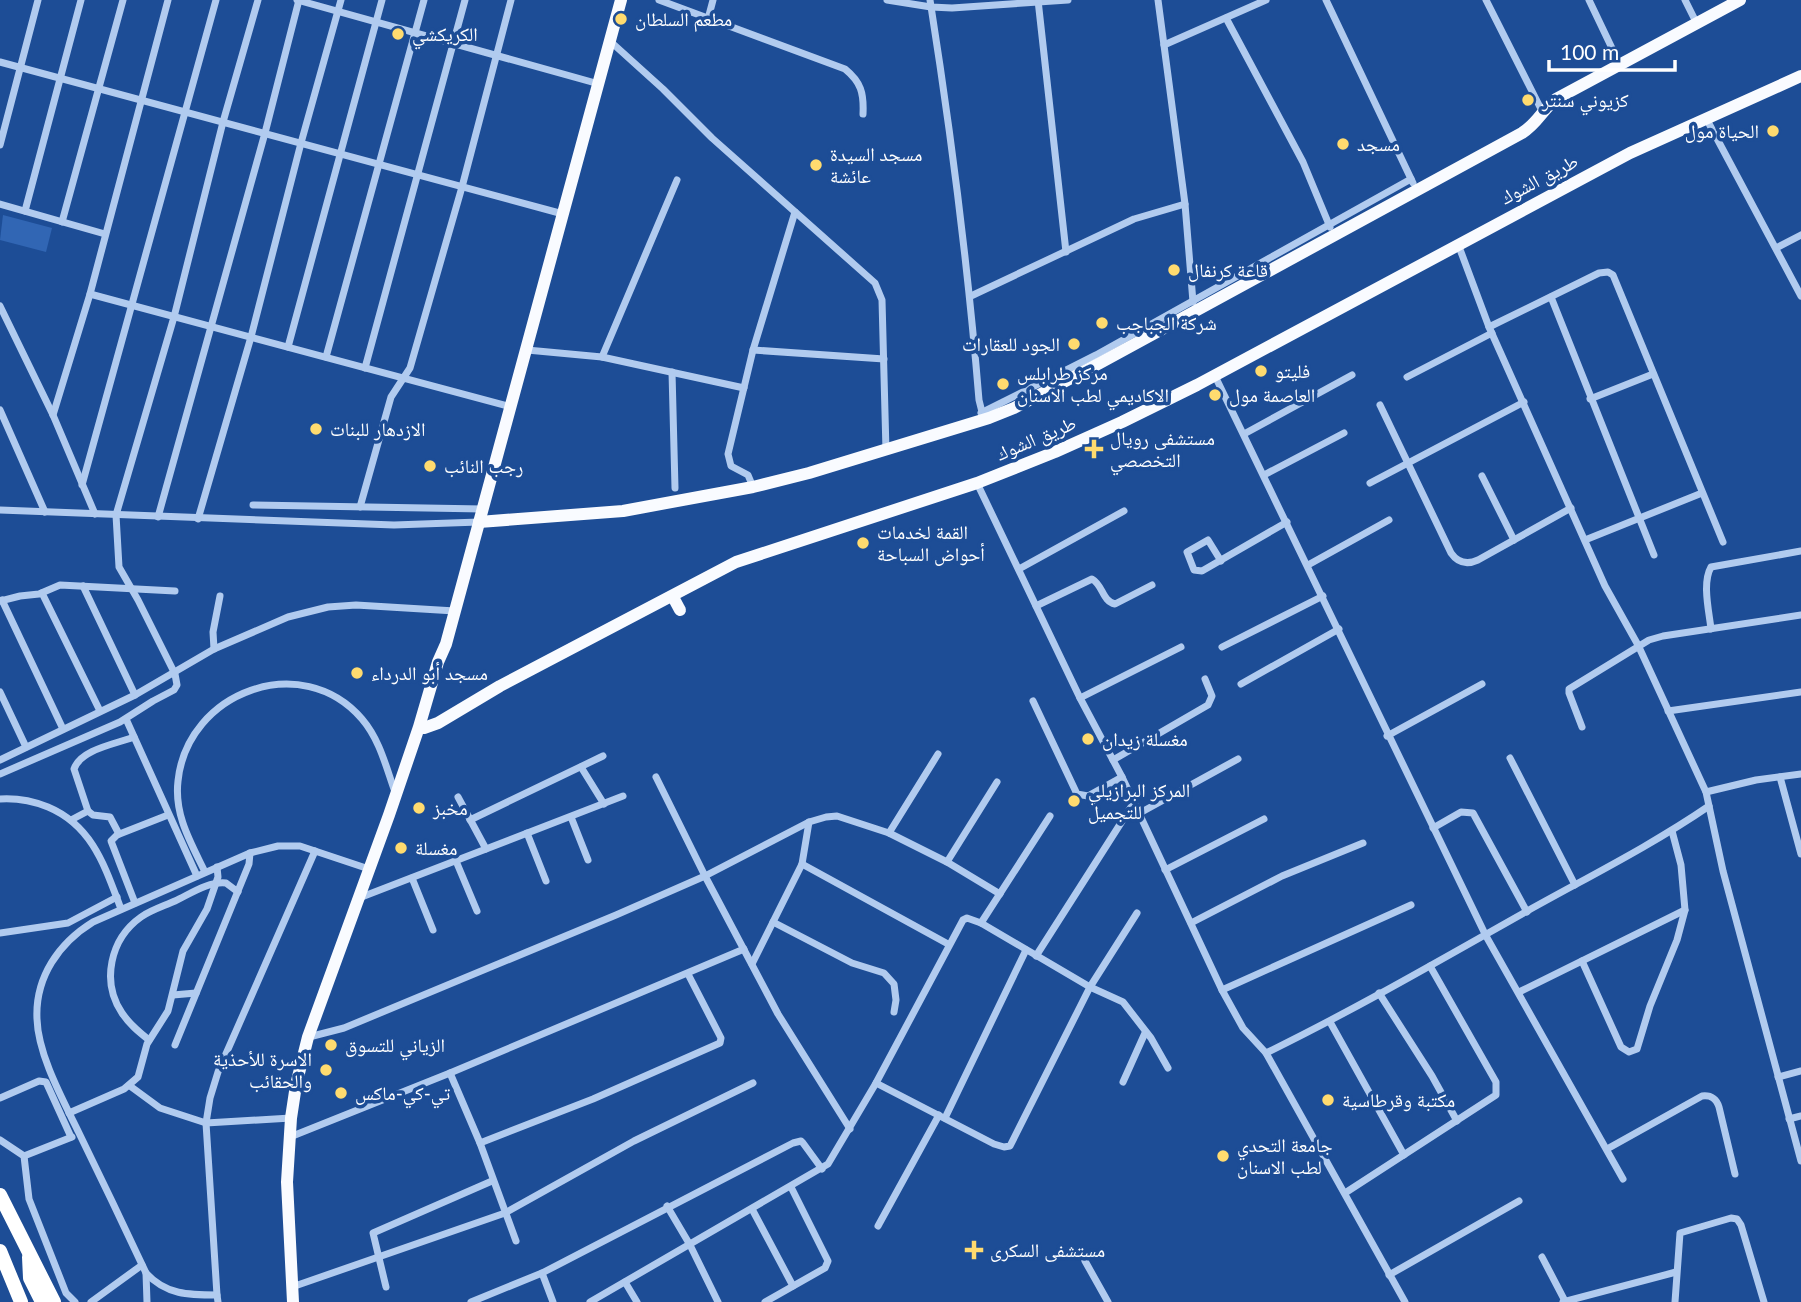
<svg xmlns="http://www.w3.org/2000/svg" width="1801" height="1302" viewBox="0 0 1801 1302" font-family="Lato,'Noto Naskh Arabic',sans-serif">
	<rect width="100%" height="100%" fill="#1d4d96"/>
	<polygon fill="#3166b4" points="3,215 52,228 46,252 0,240"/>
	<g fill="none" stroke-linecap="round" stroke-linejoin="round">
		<g stroke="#b1cbef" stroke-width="7">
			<polyline points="297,0 599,84"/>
			<path d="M 659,0 L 845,69 C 861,82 864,93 863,114"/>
			<polyline points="887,0 931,7 952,8 1068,0"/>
			<path d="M 930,0 C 951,133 968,266 979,400 L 983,416"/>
			<polyline points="1038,0 1066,252"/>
			<polyline points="1158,0 1185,204 1193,302"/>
			<polyline points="1326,0 1413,183"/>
			<polyline points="1486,0 1543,113"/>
			<polyline points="1589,0 1620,65"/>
			<polyline points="1685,0 1697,24"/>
			<polyline points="1226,18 1303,162 1330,227"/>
			<polyline points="708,19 713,0"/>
			<polyline points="611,42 663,89 712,138 875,283 882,300 886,451"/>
			<polyline points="1164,45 1266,0"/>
			<polyline points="0,62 563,214"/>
			<polyline points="1706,118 1801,296"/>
			<polyline points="0,145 38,0"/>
			<polyline points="0,204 105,234"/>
			<polyline points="25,211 81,0"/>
			<polyline points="62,222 123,0"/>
			<polyline points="1458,244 1489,327 1605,586 1638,645 1706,792 1723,871 1801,1161"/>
			<polyline points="1776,248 1801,235"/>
			<polyline points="90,294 511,407"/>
			<polyline points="971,296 1134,219 1185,204"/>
			<polyline points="1551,297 1654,555"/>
			<polyline points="0,306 53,415 95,514"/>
			<polyline points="1489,327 1599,273 1608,272 1613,275 1723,542"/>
			<polyline points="288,347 382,0"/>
			<polyline points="527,350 602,357 744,388"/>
			<polyline points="753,350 884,359"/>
			<polyline points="326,357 424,0"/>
			<polyline points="602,357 677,180"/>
			<polyline points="365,368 465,0"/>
			<polyline points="672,372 675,488"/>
			<polyline points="1215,376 1486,936 1623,1179"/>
			<polyline points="1407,377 1492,333"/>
			<polyline points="1590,399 1653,374"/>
			<path d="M 1380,405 L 1451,553 C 1458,563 1467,565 1478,560 L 1571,508"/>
			<polyline points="0,410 45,512"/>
			<polyline points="981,413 1096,355 1411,179"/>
			<polyline points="53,415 90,294 168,0"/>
			<polyline points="1244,434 1352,375"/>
			<polyline points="1264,475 1344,433"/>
			<polyline points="1482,476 1514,540"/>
			<polyline points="977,483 1080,698 1122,777 1222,990 1243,1028 1266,1053 1405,1302"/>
			<polyline points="1370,483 1524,402"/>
			<polyline points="82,485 216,0"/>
			<polyline points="753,487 748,475 731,466 728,454 753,350 795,212"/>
			<polyline points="253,505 483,509"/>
			<polyline points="360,507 391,397 410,368 462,187 511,0"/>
			<polyline points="0,510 394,525 479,522"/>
			<polyline points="158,517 265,133 299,0"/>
			<polyline points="198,519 251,337 301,143 341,0"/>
			<polyline points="1585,540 1702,493"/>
			<polyline points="1221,561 1208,540 1187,552 1194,570 1202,571 1287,522"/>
			<polyline points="1308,565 1389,520"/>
			<polyline points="1019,569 1124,511"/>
			<polyline points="83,586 135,695"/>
			<polyline points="42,593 100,711"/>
			<polyline points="2,600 63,729"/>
			<polyline points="0,601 20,596 39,594 60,585 175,591"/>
			<path d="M 1036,606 L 1092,579 C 1103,585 1102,601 1115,604 L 1152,585"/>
			<path d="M 1711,629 C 1709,611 1702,583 1711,567 L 1801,551"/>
			<polyline points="1222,647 1323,596"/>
			<polyline points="214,649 213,632 220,596"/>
			<polyline points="1241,684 1339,629"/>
			<polyline points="0,692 26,747"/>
			<polyline points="1080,698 1181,647"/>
			<polyline points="1033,701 1077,794 1088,796 1122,777"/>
			<polyline points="1668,711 1801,692"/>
			<polyline points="126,719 197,876"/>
			<polyline points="1582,727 1569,693 1569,689 1649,640 1663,636 1801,615"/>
			<polyline points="1387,736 1482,684"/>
			<polyline points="1510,758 1575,885"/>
			<polyline points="0,760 135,695 214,649 288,617 328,607 356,605 455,611"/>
			<polyline points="1113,760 1208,705 1212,696 1205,679"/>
			<polyline points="581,767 604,804"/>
			<polyline points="0,774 120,722 153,701 174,690 177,685 175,674 138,600 119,567 116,515 174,317 223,122 258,0"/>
			<polyline points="656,777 705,876 778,1014 850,1129"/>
			<polyline points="1780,777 1801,854"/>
			<polyline points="1706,792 1756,780 1801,774"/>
			<polyline points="458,797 486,849"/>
			<path d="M 0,799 C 16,798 33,801 48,807 C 93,826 105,867 121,909"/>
			<polyline points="1138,814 1238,759"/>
			<polyline points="571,817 588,860"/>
			<polyline points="71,820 88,811"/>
			<polyline points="470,820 603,756"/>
			<polyline points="1433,828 1461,812 1473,813 1527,912"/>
			<polyline points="527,833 546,881"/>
			<polyline points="889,833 938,754"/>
			<path d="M 119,834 L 110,817 L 93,815 L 88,811 L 74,769 C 81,749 116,744 134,737"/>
			<polyline points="456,861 477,911"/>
			<polyline points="947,862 997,782"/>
			<polyline points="802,864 948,944"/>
			<polyline points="1165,870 1264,819"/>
			<path d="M 205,872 C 191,843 174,815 178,781 C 187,692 302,649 362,719 C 380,740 386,767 395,792"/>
			<polyline points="412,878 433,930"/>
			<polyline points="359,898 623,796"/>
			<polyline points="135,903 111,841 117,835 168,815"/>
			<polyline points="773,922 852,963 884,973 894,984 896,1000 894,1012"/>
			<polyline points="981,923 1050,816"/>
			<polyline points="1191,923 1282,876 1363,843"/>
			<polyline points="0,933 68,923 117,897"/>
			<polyline points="1036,956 1133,804"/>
			<polyline points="1582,961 1621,1047 1629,1052 1637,1049 1650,1006 1677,940 1685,910 1681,865 1672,831"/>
			<polyline points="752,964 802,864 809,822"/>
			<polyline points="1222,990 1411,905"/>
			<polyline points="1519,992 1685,910"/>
			<polyline points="1379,993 1432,1076 1457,1121"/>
			<polyline points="173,995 196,993"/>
			<polyline points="1330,1022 1404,1155"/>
			<polyline points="309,1037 344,1028 616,915 705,876 809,822 826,817 837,816 889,833 947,862 1000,894"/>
			<path d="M 149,1040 C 139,1032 129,1024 122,1013 C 101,982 110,939 141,917 C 151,910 164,906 175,901 C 190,894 209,881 226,883 L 238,892"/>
			<polyline points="175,1045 249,864 250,853"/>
			<path d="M 1266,1053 C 1356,1009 1442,959 1529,910 C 1590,876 1652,845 1709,806"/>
			<polyline points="450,1073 480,1143 516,1241"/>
			<polyline points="1778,1077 1801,1071"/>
			<polyline points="1123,1082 1145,1033"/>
			<polyline points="876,1083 994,1144 1004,1147 1010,1146 1090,987 1137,913"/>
			<polyline points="130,1086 160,1108 206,1123 291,1118"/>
			<polyline points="0,1098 39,1081 46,1082 71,1137"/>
			<polyline points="69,1113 124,1089 138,1077 147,1044 168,1011 183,951 207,909 218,877 217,867"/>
			<polyline points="945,1118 1026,950"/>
			<polyline points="1789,1119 1801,1116"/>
			<polyline points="290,1137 450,1073 744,949"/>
			<polyline points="0,1140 24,1156 29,1199 66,1293 75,1302"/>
			<polyline points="480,1143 593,1099 720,1043 721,1038 688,974"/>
			<path d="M 1607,1149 L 1702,1096 C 1711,1095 1716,1098 1719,1107 L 1735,1174"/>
			<polyline points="24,1156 72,1137"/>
			<polyline points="1345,1193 1496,1095 1496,1082 1430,966"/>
			<polyline points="667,1206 690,1245 718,1302"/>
			<polyline points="752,1209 793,1286"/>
			<polyline points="878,1226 939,1115"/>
			<polyline points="1542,1257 1565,1301"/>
			<polyline points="1085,1261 1108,1302"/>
			<polyline points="146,1273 147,1302"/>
			<polyline points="542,1273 553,1302"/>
			<polyline points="1389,1275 1519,1201"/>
			<polyline points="625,1282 637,1302"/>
			<polyline points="292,1287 505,1213 634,1141 753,1083"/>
			<polyline points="386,1287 373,1233 492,1181"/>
			<polyline points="217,1295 206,1123 210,1098 218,1072 315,851"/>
			<polyline points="91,1302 142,1265"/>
			<path d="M 218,1302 L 217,1295 C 189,1295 166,1295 146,1273 C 124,1226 102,1180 79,1133 C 63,1100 38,1055 37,1019 C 35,977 59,943 93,922 L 250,853 L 278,846 L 300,846 L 369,869"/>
			<polyline points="471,1302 542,1273 793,1143 801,1141 803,1143 822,1169"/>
			<polyline points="590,1302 828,1164 876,1083 963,920 967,918 981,923 1090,987 1123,1002 1151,1038 1168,1068"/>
			<polyline points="765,1302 825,1268 828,1261 791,1187"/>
			<polyline points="1563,1302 1676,1272"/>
			<polyline points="1675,1302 1680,1233 1731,1218 1737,1219 1741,1225 1764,1302"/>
		</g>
		<g stroke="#f9fbff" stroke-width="12">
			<path d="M 479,522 L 623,511 L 753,487 L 809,473 L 989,418 L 1014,408 L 1100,363 L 1522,133 C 1537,124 1543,109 1556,99 L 1740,0"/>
			<polyline points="673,597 680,610"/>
			<polyline points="424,728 438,723 500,686 736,562 977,483 1055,452 1122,422 1197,385 1630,153 1801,76"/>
			<polyline points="293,1302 287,1182 291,1118 296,1085 308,1037 389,815 419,727 438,662 446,644 621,0"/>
		</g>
		<g stroke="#fff" stroke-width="14">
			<polyline points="0,1195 54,1302"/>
			<polyline points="0,1251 21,1302"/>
			<polyline points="29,1257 30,1278 42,1302"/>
		</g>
	</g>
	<g fill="#ffdb6f" stroke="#1d4d96" stroke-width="2.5">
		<circle cx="621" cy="19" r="7"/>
		<circle cx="398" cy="34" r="7"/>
		<circle cx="1528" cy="100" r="7"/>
		<circle cx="1773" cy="131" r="7"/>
		<circle cx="1343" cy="144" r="7"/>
		<circle cx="816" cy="165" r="7"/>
		<circle cx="1174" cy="270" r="7"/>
		<circle cx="1102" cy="323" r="7"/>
		<circle cx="1074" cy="344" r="7"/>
		<circle cx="1261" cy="371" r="7"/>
		<circle cx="1003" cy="384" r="7"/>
		<circle cx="1215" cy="395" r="7"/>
		<circle cx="316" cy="429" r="7"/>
		<path d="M1090.5 438.5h7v7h7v7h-7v7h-7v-7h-7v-7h7z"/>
		<circle cx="430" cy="466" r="7"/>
		<circle cx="863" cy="543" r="7"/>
		<circle cx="357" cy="673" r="7"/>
		<circle cx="1088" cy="739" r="7"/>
		<circle cx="1074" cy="801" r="7"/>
		<circle cx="419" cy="808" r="7"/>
		<circle cx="401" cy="848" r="7"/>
		<circle cx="331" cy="1045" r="7"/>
		<circle cx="326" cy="1070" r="7"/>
		<circle cx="341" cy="1093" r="7"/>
		<circle cx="1328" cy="1100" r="7"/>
		<circle cx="1223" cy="1156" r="7"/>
		<path d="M970.5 1239.5h7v7h7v7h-7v7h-7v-7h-7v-7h7z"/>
	</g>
	<g text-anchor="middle" stroke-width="7" stroke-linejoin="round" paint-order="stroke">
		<g font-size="19" fill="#fff" stroke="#1d4d96" text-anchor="start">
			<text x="635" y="26">مطعم السلطان</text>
			<text x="412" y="41">الكريكشي</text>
			<text x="1542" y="107">كزيوني سنتر</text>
			<text x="1759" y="138" text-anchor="end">الحياة مول</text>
			<text x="1357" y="151">مسجد</text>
			<text x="830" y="161">مسجد السيدة<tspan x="830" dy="22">عائشة</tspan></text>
			<text x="1188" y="277">قاعة كرنفال</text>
			<text x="1116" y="330">شركة الجباجب</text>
			<text x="1060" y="351" text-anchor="end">الجود للعقارات</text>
			<text x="1275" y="378">فليتو</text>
			<text x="1017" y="380">مركز طرابلس<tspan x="1017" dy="22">الاكاديمي لطب الاسنان</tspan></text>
			<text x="1229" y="402">العاصمة مول</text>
			<text x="330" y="436">الازدهار للبنات</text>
			<text x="1110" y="445">مستشفى رويال<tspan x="1110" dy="22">التخصصي</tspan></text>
			<text x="444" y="473">رجب النائب</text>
			<text x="877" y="539">القمة لخدمات<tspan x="877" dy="22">أحواض السباحة</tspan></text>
			<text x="371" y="680">مسجد أبو الدرداء</text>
			<text x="1102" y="746">مغسلة زيدان</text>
			<text x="1088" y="797">المركز البرازيلي<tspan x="1088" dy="22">للتجميل</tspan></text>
			<text x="433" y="815">مخبز</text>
			<text x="415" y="855">مغسلة</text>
			<text x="345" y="1052">الزياني للتسوق</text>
			<text x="312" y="1066" text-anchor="end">الاسرة للأحذية<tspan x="312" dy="22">والحقائب</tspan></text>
			<text x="355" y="1100">تي-كي-ماكس</text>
			<text x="1342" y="1107">مكتبة وقرطاسية</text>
			<text x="1237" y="1152">جامعة التحدي<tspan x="1237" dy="22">لطب الاسنان</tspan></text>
			<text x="990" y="1257">مستشفى السكرى</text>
		</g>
		<g font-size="19" fill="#fff" stroke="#1d4d96">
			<text transform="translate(1539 179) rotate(-28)" y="7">طريق الشوك</text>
			<text transform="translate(1036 438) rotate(-23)" y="7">طريق الشوك</text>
		</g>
	</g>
	<path d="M1549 60v10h126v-10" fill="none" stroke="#ffffff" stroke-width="3.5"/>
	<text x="1560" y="60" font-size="21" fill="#ffffff" stroke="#1d4d96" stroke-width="5" paint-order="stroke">100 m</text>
</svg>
